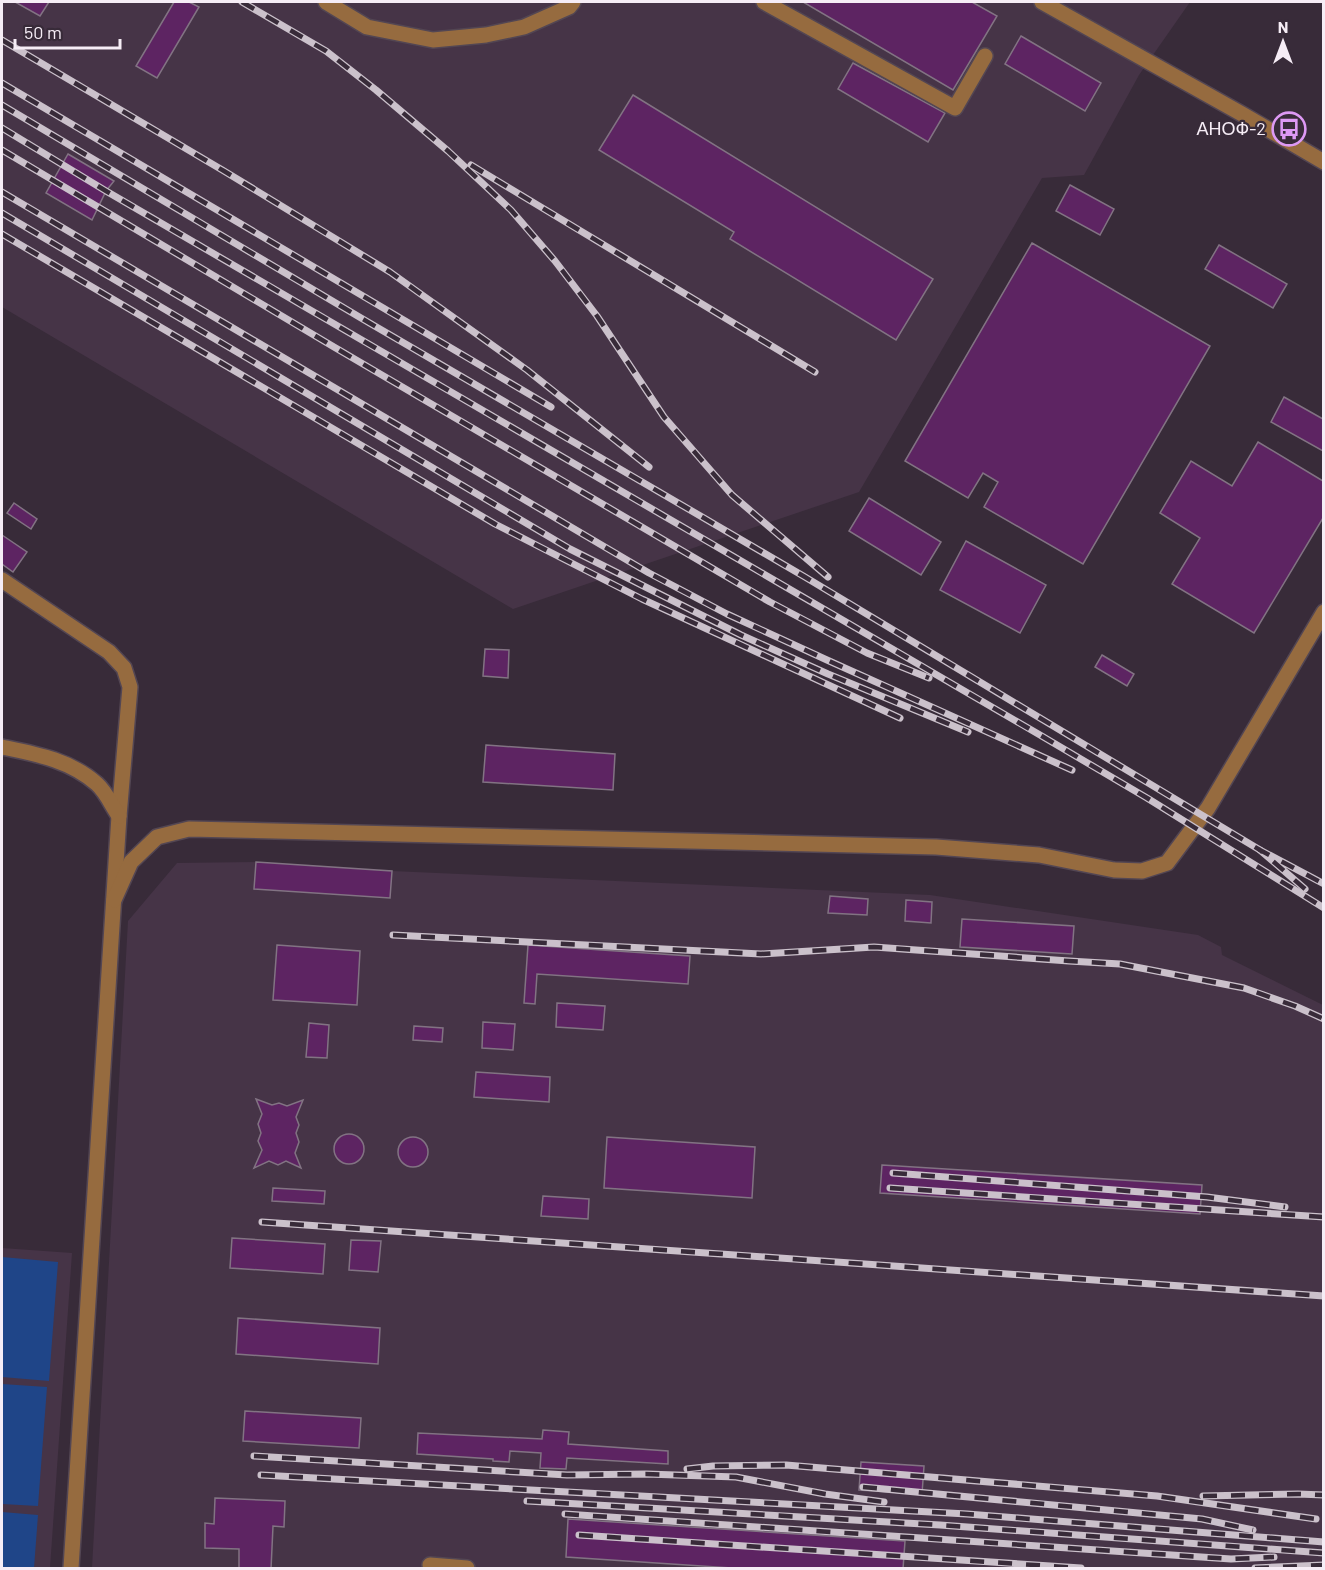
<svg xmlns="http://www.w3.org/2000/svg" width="1325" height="1570" viewBox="0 0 1325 1570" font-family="Barlow,sans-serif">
	<rect width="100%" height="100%" fill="#382b39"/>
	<g fill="#463447">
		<polygon points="2,2 1190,2 1139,75 1084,175 1042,178 859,492 513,609 2,307"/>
		<polygon points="256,862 392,871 930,895 1198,935 1221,947 1222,955 1323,1005 1323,1568 92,1568 128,921 177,863"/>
		<polygon points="2,1248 72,1253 50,1568 2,1568"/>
	</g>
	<g fill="#1f4588">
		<polygon points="2,1257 58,1262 49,1381 2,1377"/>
		<polygon points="2,1384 47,1387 38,1506 2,1504"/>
		<polygon points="2,1512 38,1515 34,1568 2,1568"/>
	</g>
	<g fill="#5d2462" stroke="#827383" stroke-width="1.5">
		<polygon points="15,2 49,2 40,16"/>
		<polygon points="174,2 189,2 199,7 157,78 136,66"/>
		<polygon points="803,2 972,2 997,16 953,90"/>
		<polygon points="1021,36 1101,83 1085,111 1005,64"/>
		<polygon points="853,63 945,113 928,142 838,89"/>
		<polygon points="633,95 933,279 896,340 730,239 734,232 599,150"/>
		<polygon points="68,154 114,181 106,191 92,220 46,193"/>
		<polygon points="1070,185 1114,209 1100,235 1056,211"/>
		<polygon points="1032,243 1210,346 1083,564 984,507 998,482 983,473 968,498 905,461"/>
		<polygon points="1219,245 1287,284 1273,308 1205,269"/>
		<polygon points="1284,397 1323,419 1323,451 1271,422"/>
		<polygon points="1258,442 1323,481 1323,518 1254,633 1172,584 1200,538 1160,513 1191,461 1232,486"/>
		<polygon points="869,498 941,542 921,575 849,531"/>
		<polygon points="14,503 37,519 31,529 7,513"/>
		<polygon points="2,535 27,552 13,572 2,564"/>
		<polygon points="966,541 1046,585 1020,633 940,590"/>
		<polygon points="485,649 509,650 508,678 483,676"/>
		<polygon points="1102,655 1134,674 1127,686 1095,667"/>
		<polygon points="486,745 615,754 613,790 483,782"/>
		<polygon points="256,862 392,871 390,898 254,889"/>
		<polygon points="830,896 868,899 867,915 828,913"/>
		<polygon points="906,900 932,902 931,923 905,921"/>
		<polygon points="962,919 1074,926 1072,954 960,947"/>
		<polygon points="277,945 360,951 357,1005 273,1000"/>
		<polygon points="528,945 690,956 688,984 537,974 535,1004 524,1003"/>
		<polygon points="557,1003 605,1006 603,1030 556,1027"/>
		<polygon points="483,1022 515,1024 513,1050 482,1048"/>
		<polygon points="309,1023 329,1025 327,1058 306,1057"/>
		<polygon points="414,1026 443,1028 442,1042 413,1040"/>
		<polygon points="476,1072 550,1077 549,1102 474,1097"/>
		<polygon points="256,1099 272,1105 279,1103 287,1106 303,1100 296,1117 299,1125 296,1133 299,1142 295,1153 301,1168 286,1161 278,1165 269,1161 254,1168 262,1150 258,1141 261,1133 258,1124 262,1114"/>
		<circle cx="349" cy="1149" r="15"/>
		<circle cx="413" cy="1152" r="15"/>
		<polygon points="607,1137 755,1147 752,1198 604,1188"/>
		<polygon points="882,1165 1202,1185 1200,1214 880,1193"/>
		<polygon points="273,1188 325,1191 324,1204 272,1201"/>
		<polygon points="543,1196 589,1199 588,1219 541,1216"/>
		<polygon points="232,1238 325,1244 323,1274 230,1268"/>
		<polygon points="351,1240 381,1241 378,1272 349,1270"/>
		<polygon points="238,1318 380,1328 378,1364 236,1354"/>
		<polygon points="245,1411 361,1418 359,1448 243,1441"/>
		<polygon points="543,1430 569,1432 568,1444 668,1451 668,1464 567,1458 566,1469 540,1468 541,1453 510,1451 509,1462 493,1461 493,1459 417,1454 418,1433 542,1439"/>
		<polygon points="861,1462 924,1466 922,1494 859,1490"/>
		<polygon points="215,1498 285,1501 284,1527 273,1526 271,1569 239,1569 239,1549 205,1548 205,1523 214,1524"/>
		<polygon points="568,1519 905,1541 903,1569 747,1569 566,1557"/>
	</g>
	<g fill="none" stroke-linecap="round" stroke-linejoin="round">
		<g stroke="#534653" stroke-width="18">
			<g id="minor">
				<polyline points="326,2 367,27 433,40 486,35 524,27 569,7 573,2"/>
				<polyline points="764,2 955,108 985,56"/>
				<polyline points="1042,2 1242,114 1324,162"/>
				<polyline points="2,580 109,652 124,668 130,687 119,816 71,1568"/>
				<path d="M 2,747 C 36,754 70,760 97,784 C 106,792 112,806 119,816"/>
				<polyline points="114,900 131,862 157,837 189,829 936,847 1039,855 1114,870 1142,871 1167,863 1208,808 1324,612"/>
				<polyline points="430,1565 467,1568"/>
			</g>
		</g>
		<use href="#minor" stroke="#966b3f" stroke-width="15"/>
		<g stroke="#cbc1cb" stroke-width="7">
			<g id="rail">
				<polyline points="242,2 326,51 376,90 448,151 511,210 555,261 597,316 664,417 732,495 828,577"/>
				<polyline points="2,40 224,171 390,272 527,370 649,467"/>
				<polyline points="2,83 551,407"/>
				<polyline points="2,105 361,318 805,577 1260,850"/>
				<polyline points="2,128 106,191 1040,735 1147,798 1324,908"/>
				<polyline points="2,150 334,347 770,602 867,653 929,678"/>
				<polyline points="471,165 815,372"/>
				<polyline points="2,192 649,573 727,614 827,660 1072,770"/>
				<polyline points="2,213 570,549 741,635 828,674 968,732"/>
				<polyline points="2,234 495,524 642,599 900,718"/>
				<polyline points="1305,889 1260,850 1324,884"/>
				<polyline points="393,935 761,954 874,947 1069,961 1120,964 1244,988 1295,1006 1324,1019"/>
				<polyline points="893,1173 1207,1197 1285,1207"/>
				<polyline points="890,1188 1324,1217"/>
				<polyline points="262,1222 1324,1296"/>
				<polyline points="254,1456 567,1475 646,1474 736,1477 825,1494 884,1502"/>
				<polyline points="687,1469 713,1466 786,1465 1157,1496 1316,1519"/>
				<polyline points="261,1475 967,1514 1324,1542"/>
				<polyline points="863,1487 1202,1519 1253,1530"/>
				<polyline points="1203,1496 1298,1494 1324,1495"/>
				<polyline points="527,1501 940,1525 1324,1553"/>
				<polyline points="565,1514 1231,1559 1274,1557"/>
				<polyline points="579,1535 1081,1568"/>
				<polyline points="1255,1568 1324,1565"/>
			</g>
		</g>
		<use href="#rail" stroke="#382b39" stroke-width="4.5" stroke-dasharray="14" stroke-linecap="butt"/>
	</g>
	<defs>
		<g id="bus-ring" transform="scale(1.725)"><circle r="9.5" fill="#382b39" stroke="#dd99f4" stroke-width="1.5"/><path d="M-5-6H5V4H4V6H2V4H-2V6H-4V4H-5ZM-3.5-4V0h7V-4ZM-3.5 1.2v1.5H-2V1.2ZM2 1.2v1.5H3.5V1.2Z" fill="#dd99f4"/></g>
	</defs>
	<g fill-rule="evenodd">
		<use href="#bus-ring" x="1289" y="129"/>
	</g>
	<g text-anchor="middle" stroke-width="4.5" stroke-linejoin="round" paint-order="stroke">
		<g font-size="18" fill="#f6edf6" stroke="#382b39" text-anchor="end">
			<text x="1266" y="135">АНОФ-2</text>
		</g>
	</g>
	<rect width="1325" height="1570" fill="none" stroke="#f6edf6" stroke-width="6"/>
	<g transform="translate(1283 42)" stroke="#382b39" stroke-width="4.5" paint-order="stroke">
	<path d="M0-4.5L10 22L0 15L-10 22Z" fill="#f6edf6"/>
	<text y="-9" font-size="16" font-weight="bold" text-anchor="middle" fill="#f6edf6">N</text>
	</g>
	<path d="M15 39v9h105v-9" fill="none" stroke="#f6edf6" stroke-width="3"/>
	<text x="24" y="39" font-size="18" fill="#f6edf6" stroke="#382b39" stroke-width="4.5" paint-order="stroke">50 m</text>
</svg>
